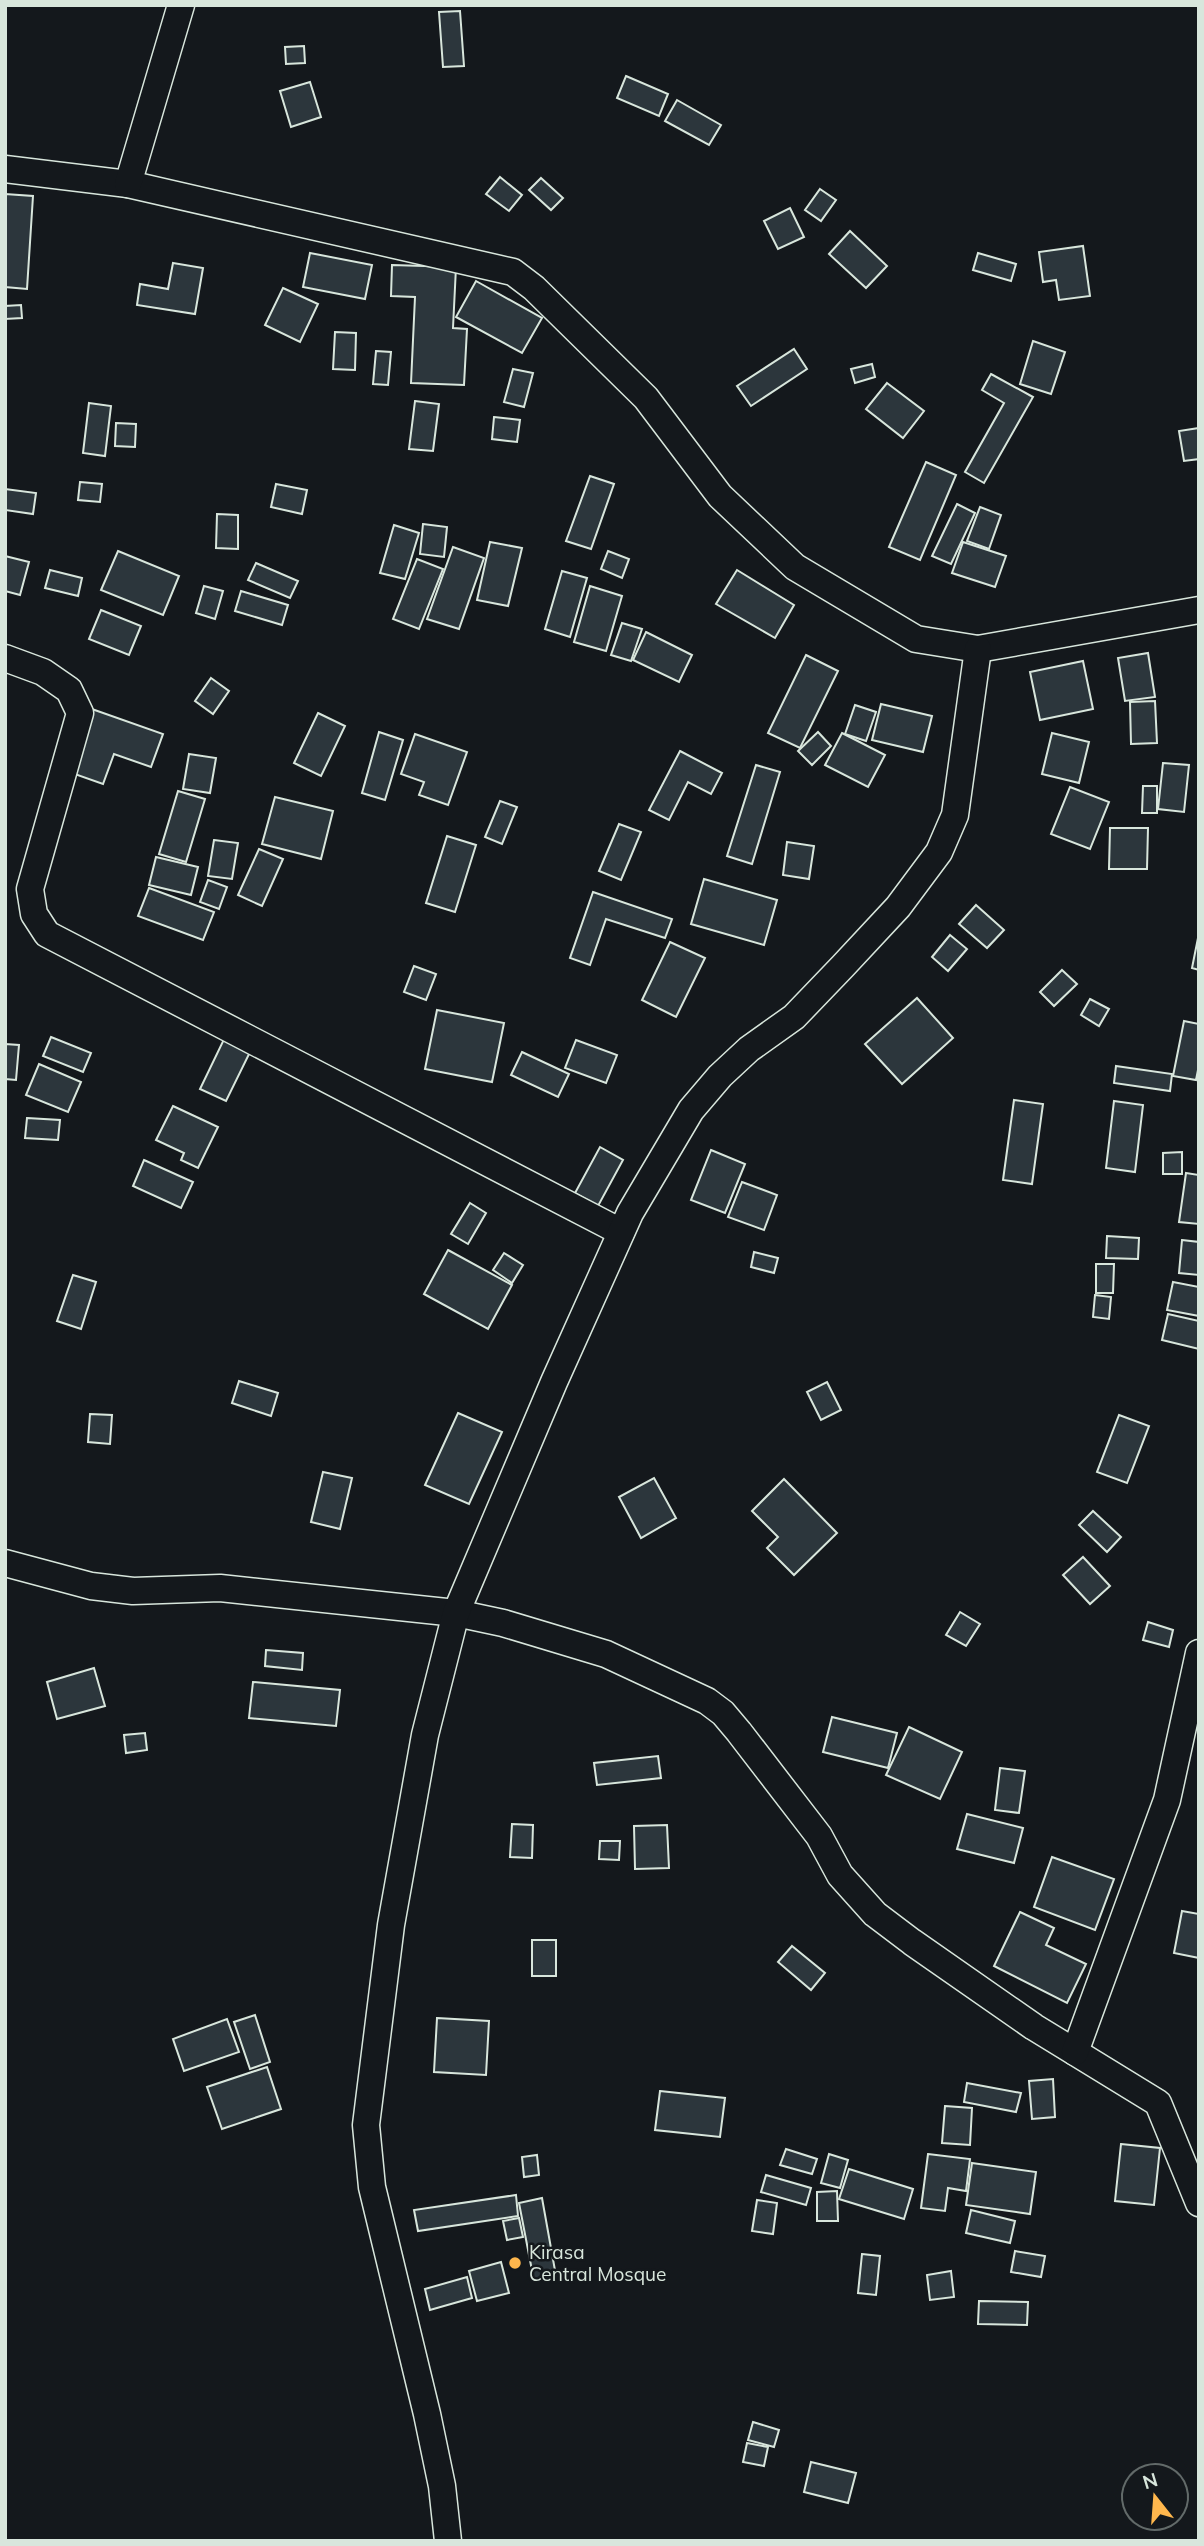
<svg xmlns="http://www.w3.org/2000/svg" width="1204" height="2546" viewBox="0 0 1204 2546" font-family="Mulish,sans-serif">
	<rect width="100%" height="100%" fill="#14181c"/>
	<g fill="#2c363c" stroke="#d8e6dc" stroke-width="2">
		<polygon points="460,11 464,66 443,67 439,12"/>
		<polygon points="304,46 305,63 286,64 285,47"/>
		<polygon points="626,76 668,94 659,116 617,98"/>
		<polygon points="310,82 321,117 291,127 280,91"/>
		<polygon points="677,100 721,125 709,145 665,121"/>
		<polygon points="500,177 522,195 509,211 486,194"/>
		<polygon points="541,178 563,198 551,210 529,190"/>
		<polygon points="820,189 836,200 821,221 805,210"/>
		<polygon points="5,194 33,196 27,289 5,287"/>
		<polygon points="790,208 804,237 778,249 764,221"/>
		<polygon points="850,231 887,266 866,288 829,254"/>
		<polygon points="1083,246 1090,296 1059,300 1056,280 1043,282 1039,252"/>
		<polygon points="310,253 372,265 365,299 303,287"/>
		<polygon points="978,253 1016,264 1011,281 973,270"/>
		<polygon points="173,263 203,268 195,314 137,305 140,284 168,289"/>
		<polygon points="392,265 456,267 453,328 467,329 464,385 411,383 415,297 391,296"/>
		<polygon points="476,281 542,318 522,353 456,317"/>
		<polygon points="283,288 318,304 300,342 265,325"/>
		<polygon points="21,305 22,318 5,319 5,306"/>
		<polygon points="335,332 356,333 355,370 333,369"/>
		<polygon points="1033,341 1065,352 1051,394 1020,384"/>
		<polygon points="794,349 807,369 751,406 737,386"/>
		<polygon points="376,351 391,352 388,385 373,384"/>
		<polygon points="872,364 875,377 855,383 851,369"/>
		<polygon points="513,369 533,373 524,407 504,402"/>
		<polygon points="991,374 1033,397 984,483 965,472 1004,403 982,390"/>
		<polygon points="887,383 924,411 903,438 866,409"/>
		<polygon points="415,401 439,404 433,451 409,449"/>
		<polygon points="89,403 111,406 105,456 83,453"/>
		<polygon points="494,417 520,420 517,442 492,439"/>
		<polygon points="116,423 136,424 135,447 115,446"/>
		<polygon points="1199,428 1199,459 1184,461 1179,431"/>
		<polygon points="926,462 956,475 920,560 889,547"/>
		<polygon points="590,476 614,484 591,549 566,541"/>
		<polygon points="80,482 102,484 100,502 78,500"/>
		<polygon points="276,484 307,490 302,514 271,507"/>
		<polygon points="5,489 36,493 33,514 5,510"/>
		<polygon points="957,504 975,513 951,564 932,556"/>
		<polygon points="980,507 1001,515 989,549 967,541"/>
		<polygon points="217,514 238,515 238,549 216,548"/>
		<polygon points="423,524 447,527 444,557 420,554"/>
		<polygon points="394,525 419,533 405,579 380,573"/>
		<polygon points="490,542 522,548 508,606 477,600"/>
		<polygon points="963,542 1006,556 995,587 952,573"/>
		<polygon points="453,547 484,558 459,629 427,619"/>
		<polygon points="118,551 179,576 163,615 101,590"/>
		<polygon points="608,551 629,559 622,578 601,569"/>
		<polygon points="5,556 29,562 20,595 5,591"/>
		<polygon points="417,559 443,569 419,629 393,619"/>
		<polygon points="256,563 298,581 290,598 248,580"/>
		<polygon points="50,570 82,578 78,596 45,588"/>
		<polygon points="737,570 794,605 775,638 716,604"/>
		<polygon points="562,571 587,578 570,637 545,629"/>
		<polygon points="204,586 223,591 215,619 196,613"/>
		<polygon points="590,586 622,596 606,651 574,642"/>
		<polygon points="241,591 288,605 282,625 235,611"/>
		<polygon points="101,610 141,626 129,655 89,639"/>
		<polygon points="622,623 642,629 631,661 611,655"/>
		<polygon points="646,632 692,655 679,682 633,660"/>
		<polygon points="1148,653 1155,697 1125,701 1118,658"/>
		<polygon points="806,655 838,671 800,748 768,733"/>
		<polygon points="1083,661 1093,709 1040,720 1030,672"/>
		<polygon points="211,678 229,691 213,714 195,701"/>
		<polygon points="1155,701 1157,743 1131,744 1130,702"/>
		<polygon points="881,704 932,716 923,752 872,740"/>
		<polygon points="855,705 876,712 866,741 845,734"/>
		<polygon points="89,708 163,734 151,767 114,754 103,784 66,771"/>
		<polygon points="318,713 345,726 321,776 294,763"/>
		<polygon points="379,732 403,740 385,800 362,793"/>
		<polygon points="818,732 831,746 812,765 798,751"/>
		<polygon points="842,733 885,755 868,787 825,765"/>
		<polygon points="1052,733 1089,742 1079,783 1042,774"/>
		<polygon points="415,734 467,752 448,805 419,795 424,782 401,774"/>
		<polygon points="680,751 722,773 711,794 688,782 669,820 649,810"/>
		<polygon points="189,754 216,758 210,793 183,789"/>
		<polygon points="1163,763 1189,765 1184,812 1158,809"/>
		<polygon points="756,765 780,772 752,864 727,856"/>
		<polygon points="1143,786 1157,786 1157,813 1142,813"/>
		<polygon points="1070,787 1109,802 1090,849 1051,834"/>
		<polygon points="178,791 205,799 186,862 159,854"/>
		<polygon points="275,797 333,811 321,859 262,844"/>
		<polygon points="500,801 517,807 502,844 485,837"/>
		<polygon points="619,824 641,832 621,880 599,871"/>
		<polygon points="1110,828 1148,828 1147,869 1109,869"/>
		<polygon points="447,836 476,845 455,912 426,903"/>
		<polygon points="214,840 238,843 232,879 208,876"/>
		<polygon points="787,842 814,846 809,879 783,875"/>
		<polygon points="259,849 283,859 262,906 238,895"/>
		<polygon points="156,857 198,867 191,895 149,885"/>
		<polygon points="704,879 777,900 764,945 691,924"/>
		<polygon points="208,880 227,887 219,909 200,902"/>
		<polygon points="149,888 214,912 203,940 138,916"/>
		<polygon points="593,892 672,919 665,938 606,919 590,965 570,958"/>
		<polygon points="976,905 1004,930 987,948 959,924"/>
		<polygon points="1199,933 1199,970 1192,968"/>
		<polygon points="950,935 967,949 948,971 932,957"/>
		<polygon points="670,942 705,958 676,1017 642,1000"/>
		<polygon points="414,966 436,974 426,1000 404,992"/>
		<polygon points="1062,970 1077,984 1054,1006 1040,992"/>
		<polygon points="917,998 953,1038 902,1084 865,1044"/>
		<polygon points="1090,999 1109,1009 1099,1026 1081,1015"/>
		<polygon points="437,1010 504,1023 492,1082 425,1069"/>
		<polygon points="1184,1021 1199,1024 1199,1065 1196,1080 1173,1076"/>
		<polygon points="227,1033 253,1046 226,1101 200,1089"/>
		<polygon points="51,1037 91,1053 83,1072 43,1056"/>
		<polygon points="576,1040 617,1055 606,1083 565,1068"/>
		<polygon points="5,1044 19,1045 16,1080 5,1079"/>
		<polygon points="522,1052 569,1074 558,1097 511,1075"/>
		<polygon points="39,1064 81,1082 68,1112 26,1095"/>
		<polygon points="1116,1066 1172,1074 1170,1091 1114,1083"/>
		<polygon points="1014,1100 1043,1104 1032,1184 1003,1180"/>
		<polygon points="1114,1101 1143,1105 1135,1172 1106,1168"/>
		<polygon points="173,1106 218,1127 198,1168 181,1160 184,1153 156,1140"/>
		<polygon points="27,1118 60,1120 58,1140 25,1138"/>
		<polygon points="600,1147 623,1160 598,1206 575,1193"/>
		<polygon points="711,1150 745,1164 725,1213 691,1200"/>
		<polygon points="1182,1152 1182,1174 1163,1174 1163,1153"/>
		<polygon points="144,1160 193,1182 181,1208 133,1186"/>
		<polygon points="1186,1173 1199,1175 1199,1224 1179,1222"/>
		<polygon points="742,1182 777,1195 764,1230 728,1217"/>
		<polygon points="470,1203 486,1213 468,1244 451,1234"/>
		<polygon points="1107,1236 1139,1238 1138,1259 1106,1258"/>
		<polygon points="1182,1240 1199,1242 1199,1275 1179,1273"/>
		<polygon points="448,1250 512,1285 488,1329 424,1294"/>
		<polygon points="754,1252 778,1258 774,1273 751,1267"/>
		<polygon points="504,1253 523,1265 512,1283 493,1270"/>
		<polygon points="1096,1264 1114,1264 1113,1293 1096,1293"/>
		<polygon points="73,1275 96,1282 81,1329 57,1321"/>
		<polygon points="1173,1282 1199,1287 1199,1316 1167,1310"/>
		<polygon points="1095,1295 1111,1297 1109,1319 1093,1317"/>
		<polygon points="1168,1314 1199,1321 1199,1349 1162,1340"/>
		<polygon points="239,1381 278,1393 271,1416 232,1403"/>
		<polygon points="827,1382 841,1410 821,1420 807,1392"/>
		<polygon points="458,1413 502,1432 469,1504 425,1485"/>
		<polygon points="90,1414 112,1415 110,1444 88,1442"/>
		<polygon points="1119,1415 1149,1426 1127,1483 1097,1472"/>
		<polygon points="323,1472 352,1478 340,1529 311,1522"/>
		<polygon points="654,1478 676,1518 641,1538 619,1497"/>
		<polygon points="784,1479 837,1533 794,1575 767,1548 778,1537 752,1511"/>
		<polygon points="1093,1511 1121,1537 1107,1552 1079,1525"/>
		<polygon points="1083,1557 1110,1586 1090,1604 1063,1575"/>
		<polygon points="960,1612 980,1624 966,1646 946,1635"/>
		<polygon points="1148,1622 1173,1630 1169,1647 1143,1640"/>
		<polygon points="266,1650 303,1653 302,1670 265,1666"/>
		<polygon points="94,1668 105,1706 57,1719 47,1682"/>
		<polygon points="253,1682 340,1690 336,1726 249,1718"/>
		<polygon points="832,1717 897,1733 888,1768 823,1752"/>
		<polygon points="909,1727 962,1752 940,1799 886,1775"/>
		<polygon points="145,1733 147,1750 126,1753 124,1735"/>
		<polygon points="658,1756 661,1778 597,1785 594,1763"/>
		<polygon points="1000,1768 1025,1771 1019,1813 995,1810"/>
		<polygon points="967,1814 1023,1828 1014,1863 957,1849"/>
		<polygon points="512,1824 533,1825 532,1858 510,1857"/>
		<polygon points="667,1825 669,1868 635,1869 634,1826"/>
		<polygon points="600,1841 620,1841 619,1860 599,1859"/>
		<polygon points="1052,1857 1114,1879 1095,1930 1034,1907"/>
		<polygon points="1182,1911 1199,1914 1199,1958 1174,1953"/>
		<polygon points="1020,1912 1054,1928 1046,1945 1086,1964 1067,2003 994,1966"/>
		<rect x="532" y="1940" width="24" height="36"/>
		<polygon points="792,1946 825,1973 811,1990 778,1962"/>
		<polygon points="255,2015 270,2062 250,2069 234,2022"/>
		<polygon points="437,2018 489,2021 486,2075 434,2072"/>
		<polygon points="227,2019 239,2052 184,2071 173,2039"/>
		<polygon points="267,2067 281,2109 222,2129 207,2087"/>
		<polygon points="1053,2079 1055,2117 1032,2119 1029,2081"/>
		<polygon points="967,2083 1021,2093 1016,2112 964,2102"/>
		<polygon points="660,2091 725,2098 720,2137 655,2130"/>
		<polygon points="945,2106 972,2108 970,2145 942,2143"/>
		<polygon points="1121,2144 1160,2148 1154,2205 1115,2201"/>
		<polygon points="786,2149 817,2159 812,2174 780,2165"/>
		<polygon points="829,2154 848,2160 840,2188 821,2183"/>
		<polygon points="928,2154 970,2159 966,2191 948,2188 945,2211 921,2208"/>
		<polygon points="537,2155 539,2175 524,2177 522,2157"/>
		<polygon points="972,2163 1036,2172 1030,2214 966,2205"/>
		<polygon points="849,2169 913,2189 904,2219 839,2199"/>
		<polygon points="766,2175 811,2188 806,2205 761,2192"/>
		<polygon points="837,2191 838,2221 817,2221 817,2192"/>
		<polygon points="516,2195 518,2216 418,2231 414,2210"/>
		<polygon points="542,2198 556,2276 534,2281 519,2203"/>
		<polygon points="757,2200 777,2203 773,2234 752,2231"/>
		<polygon points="971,2210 1015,2221 1010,2243 966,2233"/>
		<polygon points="519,2218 523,2237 507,2240 503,2221"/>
		<polygon points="1015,2251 1045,2256 1041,2277 1011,2272"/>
		<polygon points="862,2254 880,2256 876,2295 858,2293"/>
		<polygon points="501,2262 509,2293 477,2301 469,2271"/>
		<polygon points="951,2271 954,2297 930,2300 927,2275"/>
		<polygon points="467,2277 472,2298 430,2310 425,2289"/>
		<polygon points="979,2301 1028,2302 1027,2325 978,2324"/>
		<polygon points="753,2422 779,2430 774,2447 748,2440"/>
		<polygon points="747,2443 768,2447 764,2466 743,2462"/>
		<polygon points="811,2462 856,2473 848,2503 804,2492"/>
	</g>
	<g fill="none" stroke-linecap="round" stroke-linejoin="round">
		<g stroke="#d8e6dc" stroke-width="29">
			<g id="street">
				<polyline points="5,169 128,184 513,272 534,288 646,398 720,496 795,567 916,639 978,649 1199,610"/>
				<polyline points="128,184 181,5"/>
				<polyline points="5,658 43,672 69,690 80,713 30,889 34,914 47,934 621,1232"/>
				<polyline points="5,1563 91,1586 133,1591 220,1588 456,1613 503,1623 606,1654 707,1701 723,1713 739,1732 819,1836 840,1875 875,1914 912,1942 1034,2027 1158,2103 1199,2203"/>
				<polyline points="1075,2052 1167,1800 1199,1653"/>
				<polyline points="448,2541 442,2486 427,2414 372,2187 366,2125 391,1925 425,1735 456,1613 554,1382 630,1213 691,1110 720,1076 749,1049 794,1017 843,966 898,907 939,852 955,815 978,649"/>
			</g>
		</g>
		<use href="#street" stroke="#14181c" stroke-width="26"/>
	</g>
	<circle fill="#ffb74d" stroke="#14181c" stroke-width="2.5" cx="515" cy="2263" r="7"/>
	<g text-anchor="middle" stroke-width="5" stroke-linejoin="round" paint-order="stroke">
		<g font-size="19" fill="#d8e6dc" stroke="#14181c" text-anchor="start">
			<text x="529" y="2259">Kirasa<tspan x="529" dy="22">Central Mosque</tspan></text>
		</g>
	</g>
	<rect width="1204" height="2546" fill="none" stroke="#d8e6dc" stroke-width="14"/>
	<g transform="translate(1155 2497) rotate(343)"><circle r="33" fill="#14181c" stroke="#626a69" stroke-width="2"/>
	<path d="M0-5L12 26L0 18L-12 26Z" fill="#ffb74d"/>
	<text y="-10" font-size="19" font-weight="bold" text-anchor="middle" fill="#d8e6dc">N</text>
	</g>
</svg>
